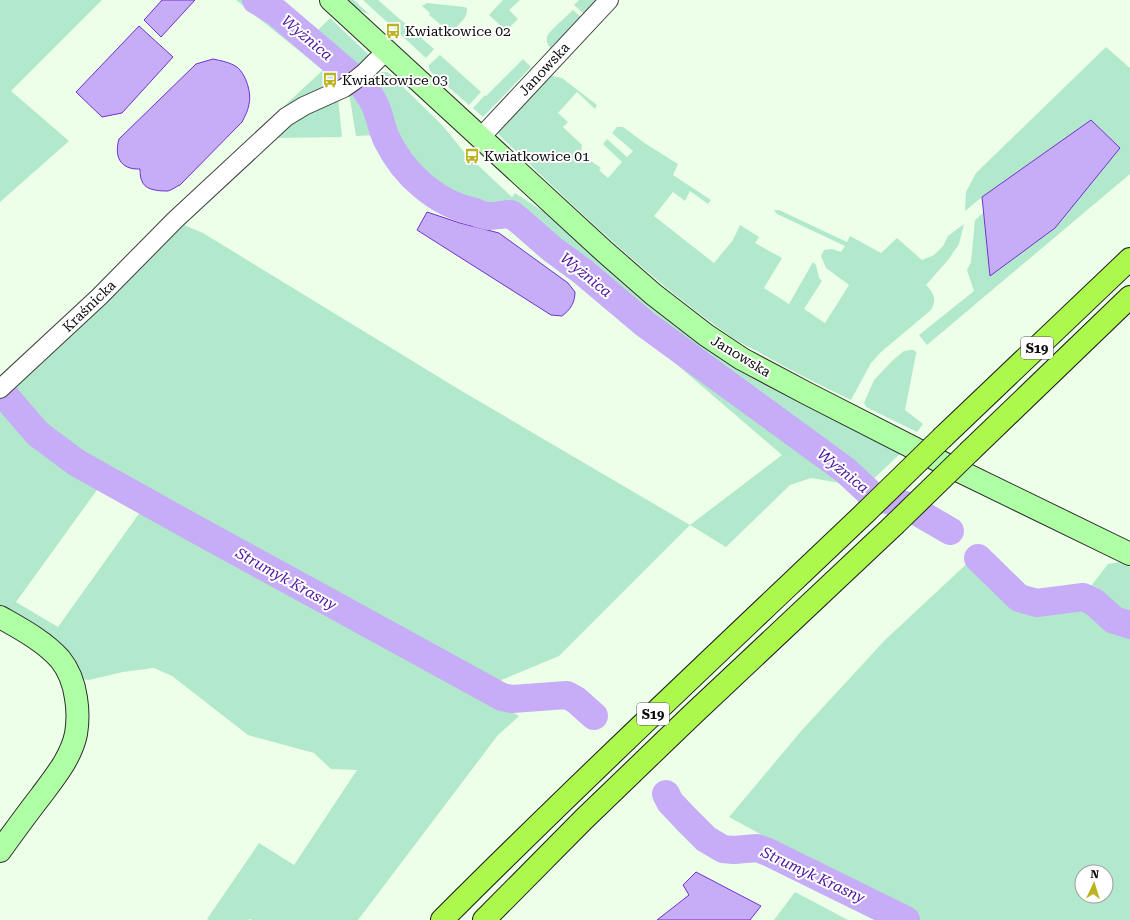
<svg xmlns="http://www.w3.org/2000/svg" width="1130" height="920" viewBox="0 0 1130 920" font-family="'Roboto Serif',serif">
	<rect width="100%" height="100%" fill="#edffe9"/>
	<g fill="#b2e9cc" fill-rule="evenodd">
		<polygon points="0,0 102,0 11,91 69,141 0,202"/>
		<polygon points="236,0 254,0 276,14 349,77 284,109 282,108 323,70"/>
		<polygon points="260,0 280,0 317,31 330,18 368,54 369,57 352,74 278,11"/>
		<polygon points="346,0 354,0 370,15 353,7"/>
		<polygon points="363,0 378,0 434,49 426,58"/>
		<polygon points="503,0 520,0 509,10 518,19 506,31 489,15"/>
		<polygon points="579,0 597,0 584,14 574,5"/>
		<path d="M 427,3 L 464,7 L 467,8 C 468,18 459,24 453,30 L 446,29 L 429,15 L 430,13 L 422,6 Z"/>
		<path d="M 573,10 L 581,17 L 551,49 C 548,45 546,42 547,37 C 548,32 568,15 573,10 Z"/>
		<polygon points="1106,47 1130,68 1130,174 927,345 919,335 974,291 967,270 971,262 975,220 983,213 990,276 1120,148 1091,120 982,197 965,211 966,192 976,173"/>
		<polygon points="440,55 481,92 469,105 431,72 429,69 429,65"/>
		<polygon points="523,59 531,67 483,117 473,108 485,95 486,96"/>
		<path d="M 382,72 L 387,72 L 390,74 L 443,126 L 464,152 L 512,197 L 515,193 L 555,219 L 624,284 L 665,317 L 726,360 L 903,451 L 866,486 L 845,466 L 646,323 L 583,269 L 553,247 L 525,223 L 511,212 C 503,213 494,215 487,214 C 447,207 404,177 388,139 C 383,127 381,113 375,101 C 372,95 368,89 364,83 Z"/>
		<path d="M 552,76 L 562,78 L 597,105 L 595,109 L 577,92 L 558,113 L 568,122 L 563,127 L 582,145 L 581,154 L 601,168 L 599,170 L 608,178 L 622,162 L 603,144 L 607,139 L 627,157 L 633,151 L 612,133 L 617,127 L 623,127 L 646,144 L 678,164 L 673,175 L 711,200 L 708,204 L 690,191 L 685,201 L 673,192 L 654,216 L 714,263 L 733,240 L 740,225 L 759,237 L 755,243 L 782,258 L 764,288 L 789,304 L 813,262 L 816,265 L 819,278 L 822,281 L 804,309 L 825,323 L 849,285 L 826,268 L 821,256 L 824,250 L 832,249 L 841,252 L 845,246 L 777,214 L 774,210 L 779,210 L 847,242 L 850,236 L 881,253 L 897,238 L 922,260 L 934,255 L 943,246 L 948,236 L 964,224 L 959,244 L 948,260 L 926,285 C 934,293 937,300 931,310 L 881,352 L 871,363 L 851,400 C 819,384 788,369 757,351 C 749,347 741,343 733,338 C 648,279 573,206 498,134 L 498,130 L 548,78 Z"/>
		<polygon points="360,87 372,108 378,135 356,136 349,93"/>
		<polygon points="338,97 342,137 278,138 184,225 203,233 460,390 690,525 782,455 612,309 517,228 478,219 509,218 522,227 645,328 857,487 854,490 840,483 811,478 790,485 726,547 690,525 559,656 487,686 312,591 79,461 39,433 6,393 134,275 281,129"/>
		<polygon points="910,350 914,350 917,353 916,354 905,410 923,424 917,432 866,407 864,403 874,380 893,360 904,351"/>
		<polygon points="1,399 32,433 34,437 79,469 102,483 16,602 58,627 143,508 302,594 519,716 498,735 358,920 252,920 250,919 248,920 209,920 207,919 259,843 294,865 357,770 331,769 314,753 248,735 172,676 154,668 123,672 89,680 81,679 0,607 0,400"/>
		<path d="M 974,557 L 1019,601 L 1038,606 L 1082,601 L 1092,605 L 1111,622 L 1130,629 L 1130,920 L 918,920 L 729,817 L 802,730 L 885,640 ZM 1082,872 L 1106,872 L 1106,896 L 1082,896 Z"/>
		<polygon points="1121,562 1130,567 1130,622 1115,617 1098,601 1084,595 1108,564"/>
		<polygon points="795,892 848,920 774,920"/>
	</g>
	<g fill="#c7acf7" stroke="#6e32d0">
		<polygon points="162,0 195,0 161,37 144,20"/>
		<polygon points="139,26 173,57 122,113 102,117 76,92"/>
		<path d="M 213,59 C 222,61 229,62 237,67 C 246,74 252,94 249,104 C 248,111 245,116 242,122 L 180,185 C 177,186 172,190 168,191 C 165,191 159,191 155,190 C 143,188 140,181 140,169 C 120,170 114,156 119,139 L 196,64 Z"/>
		<polygon points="1091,120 1120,148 1055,228 990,276 982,197"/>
		<path d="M 427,212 L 460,223 L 499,233 L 568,283 L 575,292 C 575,303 570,310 562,316 L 551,315 L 417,230 Z"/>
		<polygon points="696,872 761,906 750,920 657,920 689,895 683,885"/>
	</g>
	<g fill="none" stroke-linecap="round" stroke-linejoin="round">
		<g stroke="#c7acf7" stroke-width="28">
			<path d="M 256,0 L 276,12 L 364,87 C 367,92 371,97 374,103 C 380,114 381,128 387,140 C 404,175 437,204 475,212 C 479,214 485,216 490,216 C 497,216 504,214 511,214 L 521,222 L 552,249 L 582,271 L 645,324 L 845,470 L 873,496 L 905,505 L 950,531"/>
			<polyline points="0,390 38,434 77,463 190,526 502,697 512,699 567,695 576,700 594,716"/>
			<polyline points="978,558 1019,598 1037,603 1083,597 1094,602 1114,620 1130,625"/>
			<polyline points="666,794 670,802 686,819 706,839 723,849 734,850 757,848 768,852 906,920"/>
		</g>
		<g stroke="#3e3e3e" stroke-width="20">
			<g id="street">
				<polyline points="480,138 609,0"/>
				<polyline points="0,389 99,297 175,220 286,117 304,106 344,88 354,81 364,73 386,51"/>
			</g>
		</g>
		<g stroke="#2d2d2d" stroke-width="24">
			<g id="secondary">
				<polyline points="331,0 605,252 653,294 706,335 742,359 808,394 949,466 1130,554"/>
				<path d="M 0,617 C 21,629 44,641 60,659 C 69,670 74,684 76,698 C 78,710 78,722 76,734 C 71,758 54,778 40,797 C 26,815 13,833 0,851"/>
			</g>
		</g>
		<g stroke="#1c1c1c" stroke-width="24">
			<g id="highway">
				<polyline points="943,437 1130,259"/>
				<polyline points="970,451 1130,297"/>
				<path d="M 442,920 C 581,781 724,647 866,512"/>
				<polyline points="484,920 584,819 692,715 894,525"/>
			</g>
		</g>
		<use href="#street" stroke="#fff" stroke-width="18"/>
		<use href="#secondary" stroke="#afffa4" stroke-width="22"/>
		<use href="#highway" stroke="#adf84d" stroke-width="22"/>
		<g stroke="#1c1c1c" stroke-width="24" stroke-linecap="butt">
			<g id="highway-bridge">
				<polyline points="866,512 943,437"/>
				<polyline points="894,525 970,451"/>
			</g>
		</g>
		<use href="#highway-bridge" stroke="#adf84d" stroke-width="22"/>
	</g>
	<defs>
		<g id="bus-bare" transform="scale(1.2)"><path d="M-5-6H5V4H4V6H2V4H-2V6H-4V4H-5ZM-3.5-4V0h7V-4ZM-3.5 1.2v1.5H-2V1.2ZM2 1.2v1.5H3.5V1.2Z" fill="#bdb320" stroke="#fff" stroke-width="2.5" paint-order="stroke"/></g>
	</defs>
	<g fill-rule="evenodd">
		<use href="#bus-bare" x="393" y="31"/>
		<use href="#bus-bare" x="330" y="80"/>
		<use href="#bus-bare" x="472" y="156"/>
	</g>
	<g text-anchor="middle" stroke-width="4" stroke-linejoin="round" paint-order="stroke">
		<g fill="#fff" stroke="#545454" stroke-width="1">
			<rect x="1021" y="337" width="32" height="22" rx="3"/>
			<rect x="637" y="703" width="32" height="22" rx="3"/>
		</g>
		<g font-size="13" font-weight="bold" fill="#0b0b0b">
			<text x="1037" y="353">S19</text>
			<text x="653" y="719">S19</text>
		</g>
		<g font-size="14" fill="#0b0b0b" stroke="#fff" text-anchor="start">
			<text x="405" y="36">Kwiatkowice 02</text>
			<text x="342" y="85">Kwiatkowice 03</text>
			<text x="484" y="161">Kwiatkowice 01</text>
		</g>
		<g font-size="14" fill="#0b0b0b" stroke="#fff">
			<text transform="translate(544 69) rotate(-47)" y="5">Janowska</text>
			<text transform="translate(89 306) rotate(-44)" y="5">Kraśnicka</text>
			<text transform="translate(741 356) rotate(31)" y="5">Janowska</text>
		</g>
		<g font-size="15" font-style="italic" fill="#4d129e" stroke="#fff">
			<text transform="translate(307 38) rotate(40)" y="5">Wyżnica</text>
			<text transform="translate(586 275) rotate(39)" y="5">Wyżnica</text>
			<text transform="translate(843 471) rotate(39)" y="5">Wyżnica</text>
			<text transform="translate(286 579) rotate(29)" y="5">Strumyk Krasny</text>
			<text transform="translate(813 875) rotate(25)" y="5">Strumyk Krasny</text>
		</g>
	</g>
	<g transform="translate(1094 884) rotate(4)"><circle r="19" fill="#ffffff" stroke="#9d9d9d"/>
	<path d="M0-3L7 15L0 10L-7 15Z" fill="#bdb320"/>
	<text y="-6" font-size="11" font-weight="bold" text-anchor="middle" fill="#0b0b0b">N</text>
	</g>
</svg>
